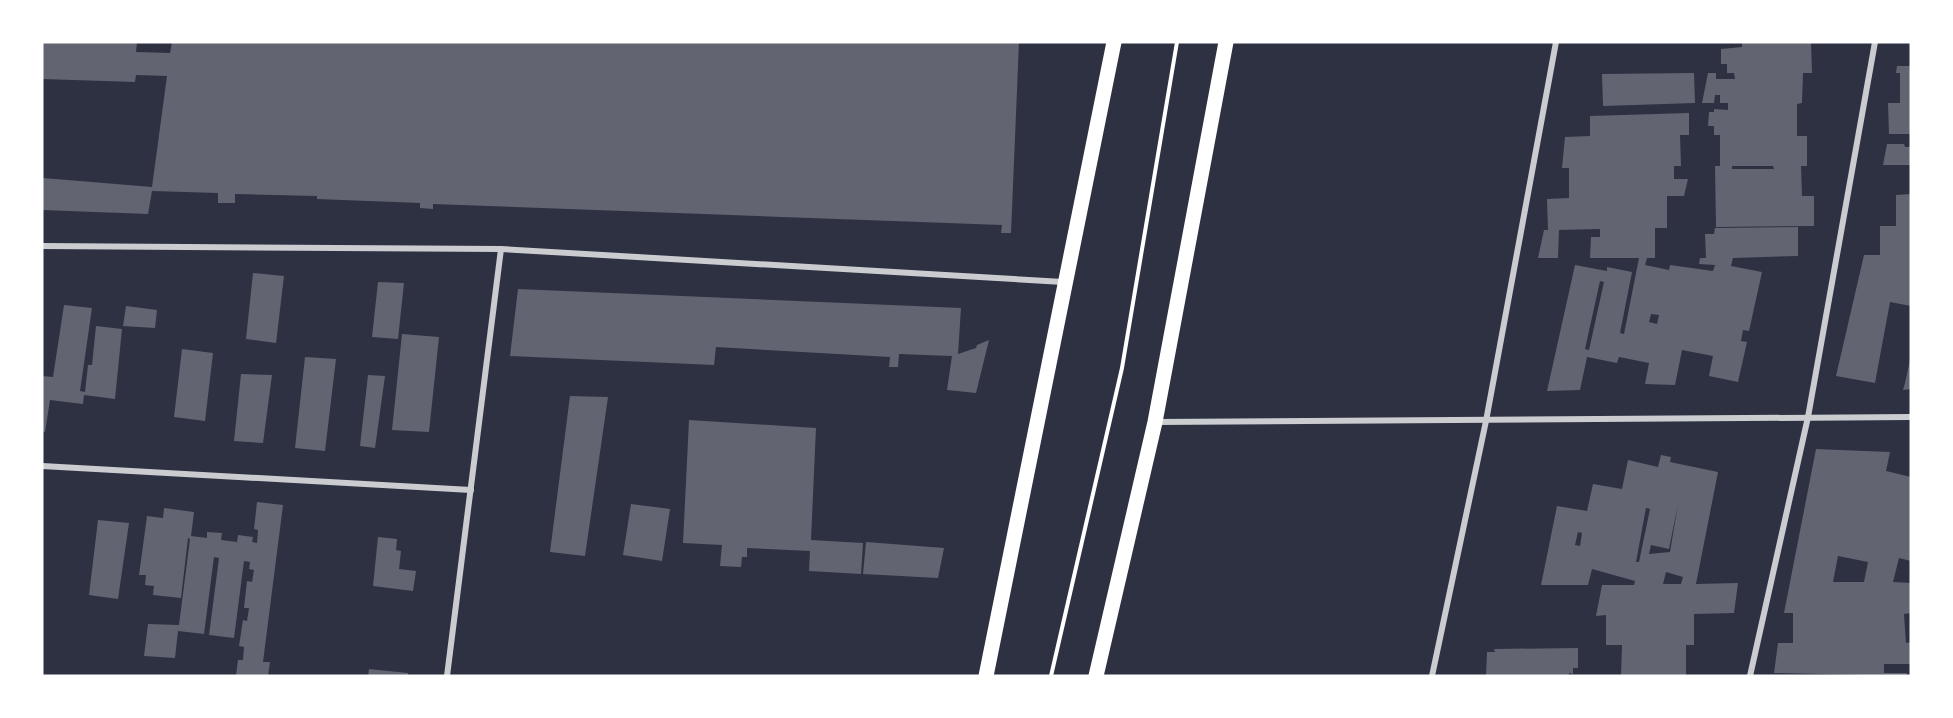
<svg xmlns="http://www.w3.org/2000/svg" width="1953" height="718" viewBox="0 0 1953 718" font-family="Quicksand,sans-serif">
	<rect width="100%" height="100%" fill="#2d3142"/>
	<g fill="#626471" fill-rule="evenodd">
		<polygon points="42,42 137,42 136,52 170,53 172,42 1019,42 1011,233 1001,233 1002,225 433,204 433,209 420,208 420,203 317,199 317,196 235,194 235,203 218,203 218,193 152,191 148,214 42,210 43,178 152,187 167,76 136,75 135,82 42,79"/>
		<path d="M 1742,42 L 1811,42 L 1812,73 L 1803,73 L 1802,103 L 1797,104 L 1797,136 L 1807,136 L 1807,166 L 1801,166 L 1802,196 L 1814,196 L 1814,226 L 1716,227 L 1715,166 L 1720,166 L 1720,135 L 1714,135 L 1714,126 L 1708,126 L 1709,112 L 1714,112 L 1714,109 L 1728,110 L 1728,103 L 1720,103 L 1720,95 L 1715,95 L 1714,103 L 1702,103 L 1708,73 L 1716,73 L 1716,79 L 1735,79 L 1734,73 L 1727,73 L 1727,64 L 1721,64 L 1721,49 L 1742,47 ZM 1732,166 L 1773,166 L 1774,169 L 1732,169 Z"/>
		<polygon points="1897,66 1911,66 1911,134 1889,134 1888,103 1900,103 1900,73 1896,73"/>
		<polygon points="1694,73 1695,103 1603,106 1602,74"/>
		<path d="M 1689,113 L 1689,135 L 1680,135 L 1681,166 L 1674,166 L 1674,179 L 1688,179 L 1684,196 L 1667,196 L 1667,228 L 1655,228 L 1655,258 L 1647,258 L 1645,265 L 1669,270 L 1670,265 L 1713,271 L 1715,265 L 1699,264 L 1700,258 L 1706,258 L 1705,234 L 1714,234 L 1715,228 L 1798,227 L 1798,256 L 1733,258 L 1731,266 L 1762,272 L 1749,331 L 1743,330 L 1741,341 L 1747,342 L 1738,382 L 1709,376 L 1713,356 L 1682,350 L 1675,385 L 1645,384 L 1649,363 L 1619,357 L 1617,363 L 1587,357 L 1580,390 L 1547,391 L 1575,265 L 1607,271 L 1607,267 L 1632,272 L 1620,333 L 1624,334 L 1639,258 L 1590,258 L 1591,237 L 1600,237 L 1600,229 L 1559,230 L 1558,258 L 1538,258 L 1544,230 L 1548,230 L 1547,199 L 1569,198 L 1569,168 L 1562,168 L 1565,137 L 1590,136 L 1590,116 ZM 1600,281 L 1604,282 L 1589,350 L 1585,349 ZM 1651,314 L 1659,315 L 1657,324 L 1649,322 Z"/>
		<polygon points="1887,144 1904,144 1905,147 1911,147 1911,165 1883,165"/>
		<polygon points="1911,194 1911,306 1890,302 1875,383 1836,376 1864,255 1880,255 1880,226 1896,226 1896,195"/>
		<polygon points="253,273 284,276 276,343 246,339"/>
		<polygon points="378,282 404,283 398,339 372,337"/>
		<polygon points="518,289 961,308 958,354 976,348 977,345 989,340 976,393 947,390 952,356 899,354 898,367 889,367 890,357 716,347 714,365 510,356"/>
		<polygon points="64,305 92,308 80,391 85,392 88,365 92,365 96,326 122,329 115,399 84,395 83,404 50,400 45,432 42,431 42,376 53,377"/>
		<polygon points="126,306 157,310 155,328 123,326"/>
		<polygon points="402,334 439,337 429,432 392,430"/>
		<polygon points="182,349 213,353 205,421 174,417"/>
		<polygon points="305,357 336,359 325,451 295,448"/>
		<polygon points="1910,360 1911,389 1903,390 1905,383"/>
		<polygon points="241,374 272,375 263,443 234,441"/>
		<polygon points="368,375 385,376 375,448 360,446"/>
		<polygon points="570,396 608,397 585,556 550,552"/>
		<polygon points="689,420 816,428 811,540 863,543 861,574 809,571 810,551 747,548 747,557 742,557 741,567 720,566 722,545 683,543"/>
		<path d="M 1816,449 L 1890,452 L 1886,471 L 1911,477 L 1911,561 L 1899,558 L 1893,582 L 1911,583 L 1911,613 L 1904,614 L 1906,643 L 1911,642 L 1911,656 L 1910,664 L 1884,664 L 1884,673 L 1907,673 L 1907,676 L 1774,673 L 1778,643 L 1793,643 L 1793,613 L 1784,613 ZM 1838,556 L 1868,562 L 1864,582 L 1833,582 Z"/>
		<path d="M 1661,455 L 1671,457 L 1670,462 L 1718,472 L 1696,584 L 1738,583 L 1734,613 L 1694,614 L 1694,645 L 1686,645 L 1686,676 L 1621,676 L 1622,645 L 1606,645 L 1606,615 L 1596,616 L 1602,585 L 1634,585 L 1635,581 L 1592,569 L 1588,585 L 1541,585 L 1557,506 L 1587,511 L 1593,484 L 1622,489 L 1628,460 L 1658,467 ZM 1678,504 L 1670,552 L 1649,554 L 1651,545 L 1669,549 ZM 1646,508 L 1650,509 L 1639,562 L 1636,562 ZM 1578,532 L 1582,533 L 1580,546 L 1575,545 ZM 1666,572 L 1683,577 L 1681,584 L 1663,584 Z"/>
		<polygon points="257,502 283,505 263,662 270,662 268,676 236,676 238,660 243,660 244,647 239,646 243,620 247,621 249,608 244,608 247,581 252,582 254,570 249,569 250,562 244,561 234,638 209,635 219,558 214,557 204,634 178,631 175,658 144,656 148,624 179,625 190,539 188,538 181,598 153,595 154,586 145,585 146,575 139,575 147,516 163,518 164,508 194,512 191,536 207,538 207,532 222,533 221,540 237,542 238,535 253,537 252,542 257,543 258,530 254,529"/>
		<polygon points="631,504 670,509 662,561 623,555"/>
		<polygon points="98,520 129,523 118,599 89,595"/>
		<polygon points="378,537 397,539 396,550 401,551 399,569 416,571 413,591 373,586"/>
		<polygon points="866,542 944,548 938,578 863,574"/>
		<polygon points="1578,648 1578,668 1573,668 1573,674 1569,673 1569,676 1486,676 1487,652 1495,652 1494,649"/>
		<polygon points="369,669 408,673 408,676 368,676"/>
	</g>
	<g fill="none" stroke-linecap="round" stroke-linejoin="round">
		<polyline stroke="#fff" stroke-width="4" points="1051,676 1122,368 1177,42"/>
		<g stroke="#caccd0" stroke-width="6">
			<polyline points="42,246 501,249 1063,282"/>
			<polyline points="1156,422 1911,417"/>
			<polyline points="42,466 471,490"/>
			<polyline points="447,676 501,249"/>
			<polyline points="1432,676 1486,421 1556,42"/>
			<polyline points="1750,676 1808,417 1875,42"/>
		</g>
		<g stroke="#fff" stroke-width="15">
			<polyline points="986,676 1114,42"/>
			<polyline points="1096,676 1155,422 1226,42"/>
		</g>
	</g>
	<rect width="1953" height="718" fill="none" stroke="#ffffff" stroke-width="87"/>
</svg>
